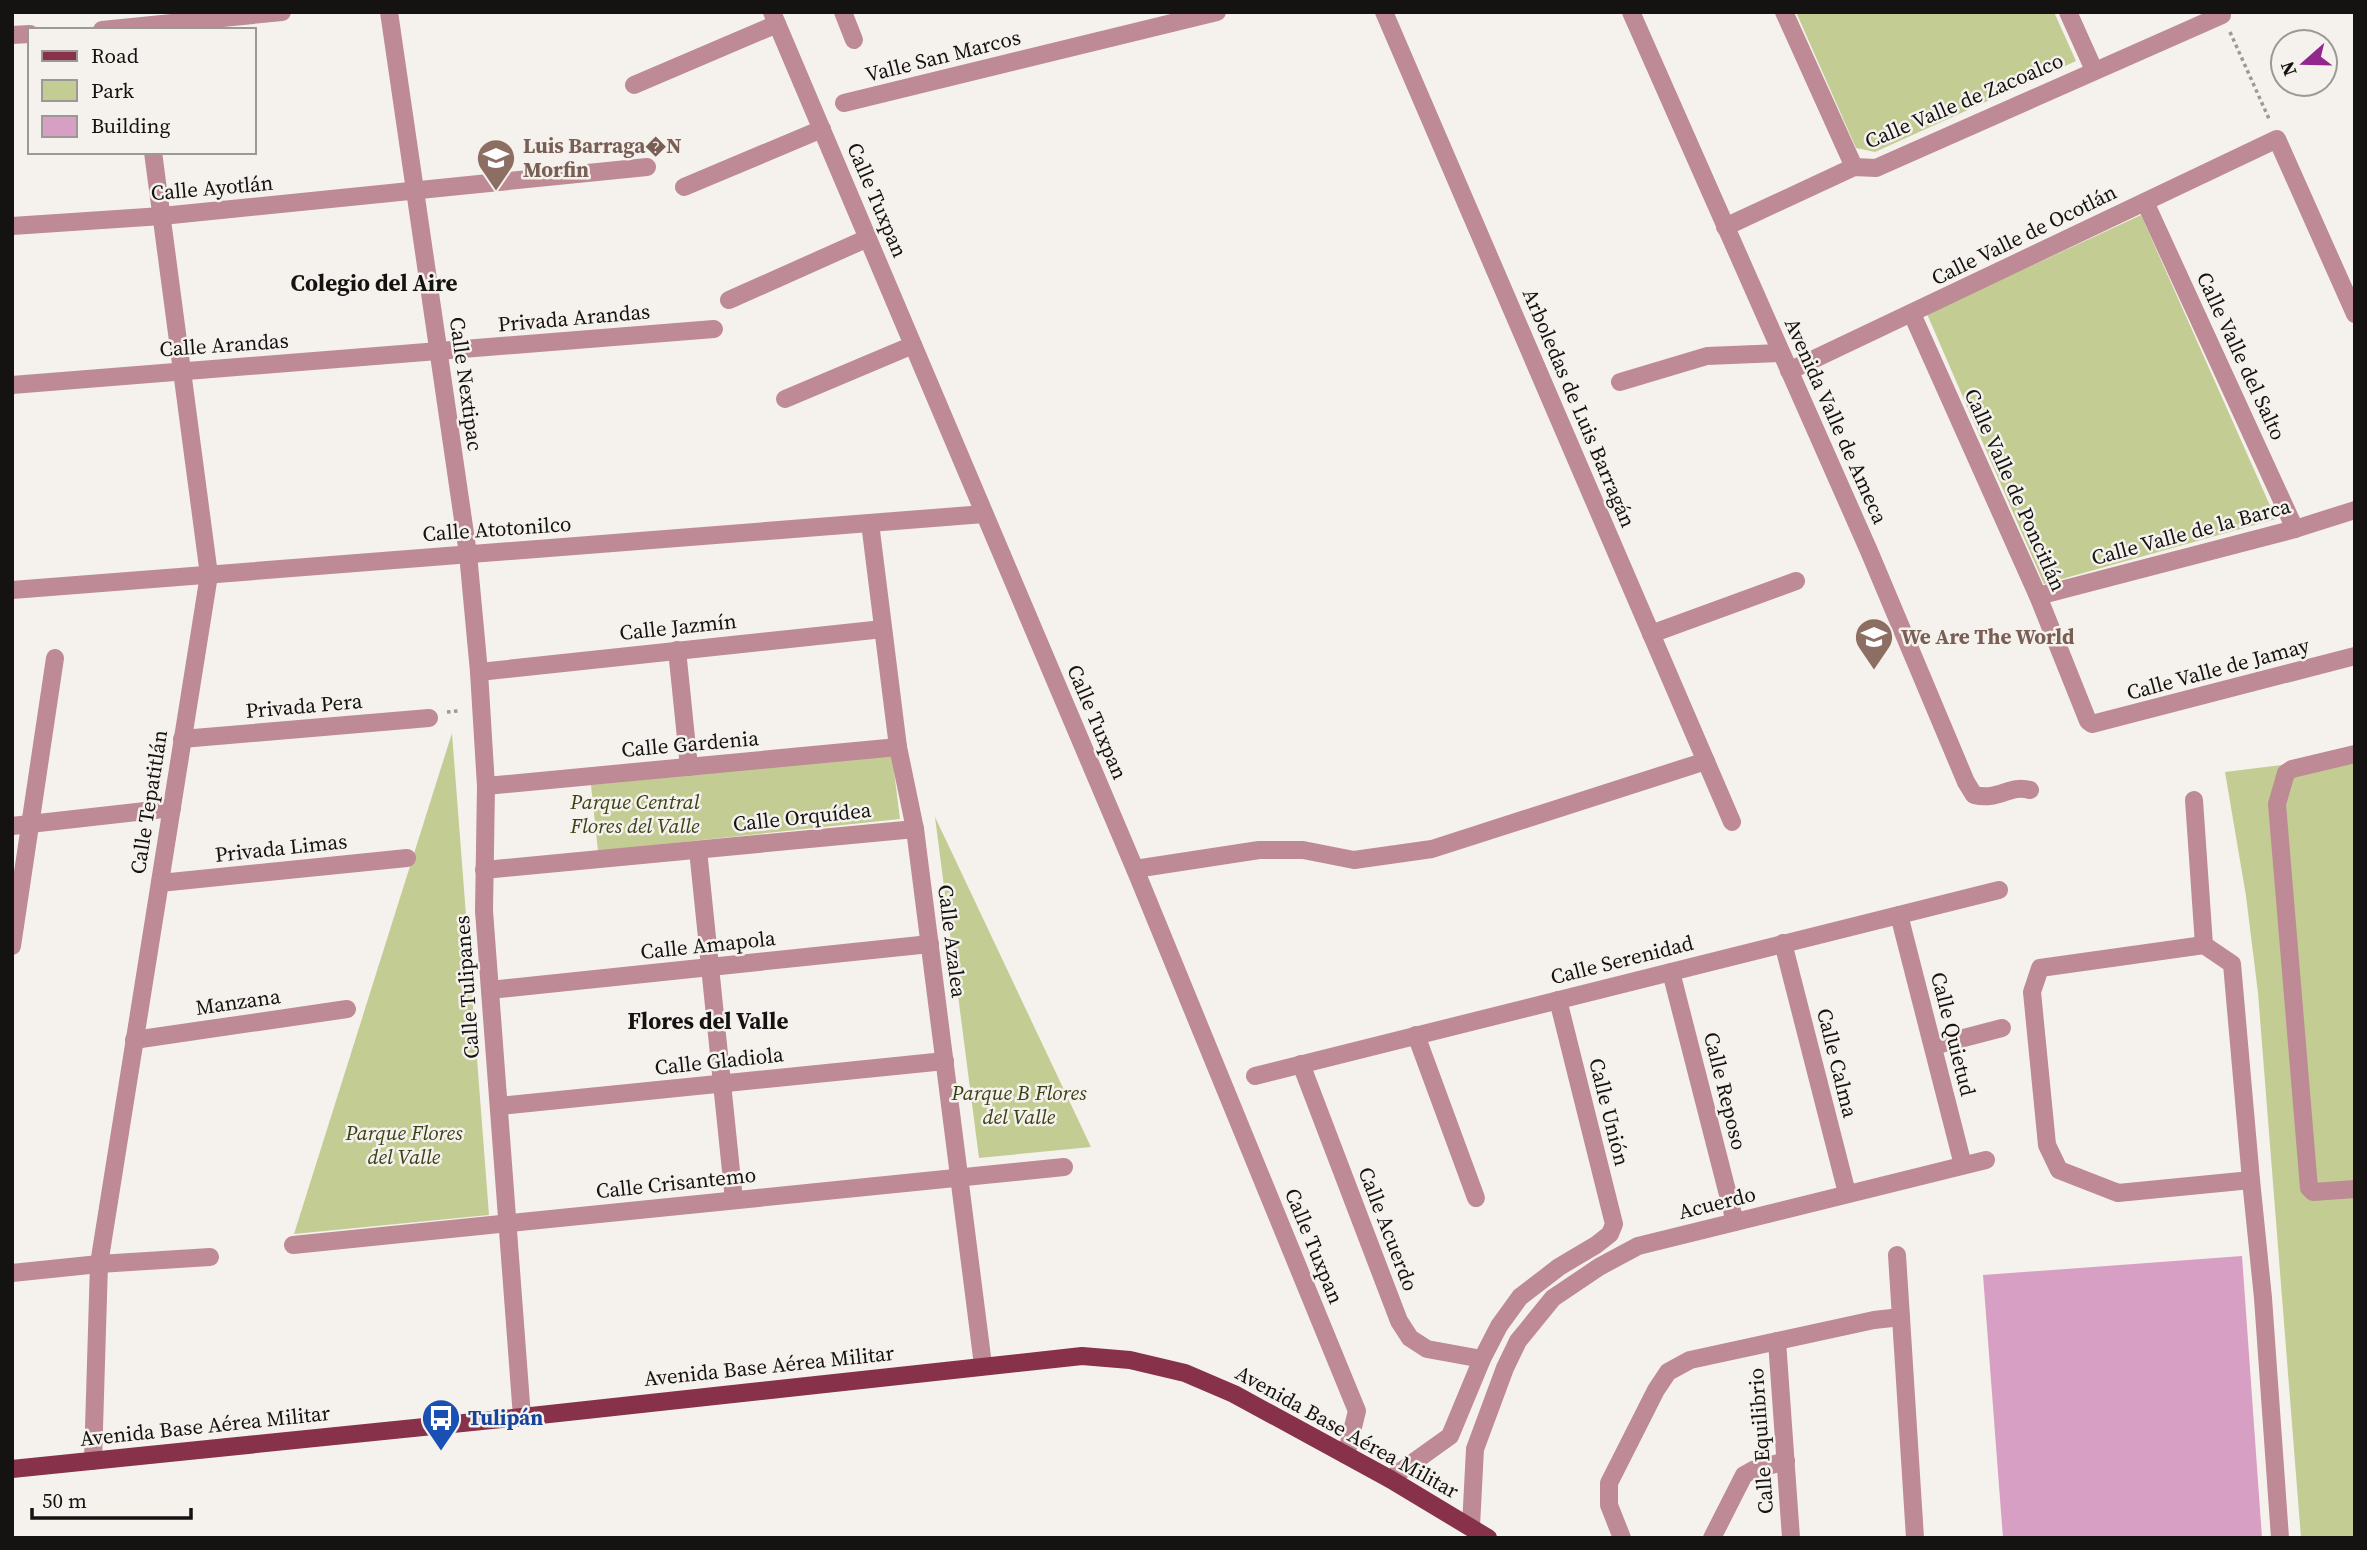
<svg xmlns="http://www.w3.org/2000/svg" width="2367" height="1550" viewBox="0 0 2367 1550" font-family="'Source Serif 4',serif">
	<rect width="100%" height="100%" fill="#f5f1ed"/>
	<g fill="#c3cd93">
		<polygon points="1796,12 2054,12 2076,61 1875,152 1856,148"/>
		<polygon points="2141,215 2276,519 2044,584 1927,314"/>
		<polygon points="452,733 489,1215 294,1234"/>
		<polygon points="892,755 900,819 598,851 591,785"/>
		<polygon points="2355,756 2355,1538 2301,1538 2258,993 2246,896 2225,772"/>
		<polygon points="935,817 1091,1147 979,1158"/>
	</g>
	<polygon fill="#d79fc3" points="2242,1256 2262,1538 2003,1538 1983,1275"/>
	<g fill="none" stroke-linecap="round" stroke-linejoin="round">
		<g stroke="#9c9996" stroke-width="3.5" stroke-dasharray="3.5 3.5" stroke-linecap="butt">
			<polyline points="2230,32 2270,121"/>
			<polyline points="447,712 458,711"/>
		</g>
		<g stroke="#bd8a95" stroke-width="18">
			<polyline points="389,12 468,554 479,672 486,786 484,911 522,1417"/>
			<polyline points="772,12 1135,869 1357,1411 1346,1455"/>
			<polyline points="843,12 854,40"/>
			<polyline points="1384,12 1732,822"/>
			<path d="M 1631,12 L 1869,551 L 1966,782 L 1974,795 C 2000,801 2009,784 2030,790"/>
			<polyline points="1784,12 1854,167"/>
			<polyline points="2068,12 2094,70"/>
			<polyline points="102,30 282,12"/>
			<polyline points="12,35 30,34"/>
			<polyline points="634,85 777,24"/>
			<polyline points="844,103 1217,12"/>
			<polyline points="684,187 822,129"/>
			<polyline points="2145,202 2295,529"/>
			<polyline points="12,226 162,216 647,167"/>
			<polyline points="1725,227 1854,167 1876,168 2222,15 2221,12"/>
			<polyline points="729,300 868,238"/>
			<polyline points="1912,314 2038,596 2088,721 2092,724 2355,656"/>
			<polyline points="1789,371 2277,139 2355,314"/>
			<polyline points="1620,382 1707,356 1781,353"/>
			<polyline points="12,385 714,329"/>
			<polyline points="785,399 913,345"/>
			<polyline points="870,523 898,747 915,829 983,1365"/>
			<polyline points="12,590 984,514"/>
			<polyline points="2038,596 2295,529 2355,510"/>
			<polyline points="1651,634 1796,581"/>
			<polyline points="677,650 689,767"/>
			<polyline points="479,672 883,629"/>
			<polyline points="182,739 429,718"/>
			<polyline points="2355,754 2292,769 2286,773 2277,804 2309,1188 2313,1192 2355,1189"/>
			<polyline points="486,786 898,747"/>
			<polyline points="2194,800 2204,945 2232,964 2251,1180"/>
			<polyline points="12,826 172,808"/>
			<polyline points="698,850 734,1200"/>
			<polyline points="1135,869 1259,850 1303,850 1354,860 1432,849 1706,761"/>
			<polyline points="484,870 915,829"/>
			<polyline points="160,883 407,858"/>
			<polyline points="1899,915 1963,1165"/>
			<polyline points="1783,943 1847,1193"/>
			<polyline points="2204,945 2040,968 2032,992 2047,1145 2059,1170 2118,1193 2251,1180 2263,1298 2280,1538"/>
			<polyline points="12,946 55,658"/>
			<polyline points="1671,972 1735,1222"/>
			<polyline points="490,990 930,944"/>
			<polyline points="1416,1035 1476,1198"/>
			<polyline points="134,1040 347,1009"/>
			<polyline points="1933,1046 2002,1028"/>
			<polyline points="1301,1064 1399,1321 1410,1338 1427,1349 1482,1359"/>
			<polyline points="1255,1076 1999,890"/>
			<polyline points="499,1106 945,1061"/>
			<polyline points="293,1245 1064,1167"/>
			<polyline points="1897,1255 1915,1538"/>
			<polyline points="12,1273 99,1264 210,1257"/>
			<polyline points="1777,1341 1791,1538"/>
			<polyline points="93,1461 99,1264 209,575 153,152"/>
			<polyline points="1390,1479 1450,1436 1482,1359 1499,1326 1520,1297 1559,1267 1596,1245 1610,1234 1614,1224 1558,1000"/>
			<polyline points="1471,1526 1475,1449 1505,1368 1518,1341 1553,1298 1599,1267 1638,1246 1986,1160"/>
			<polyline points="1622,1538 1609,1505 1609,1483 1656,1390 1668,1372 1690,1360 1874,1320 1901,1317"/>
			<polyline points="1712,1538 1744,1475 1753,1470 1786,1461"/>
		</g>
		<polyline stroke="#87314a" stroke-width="18" points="12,1469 522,1417 1082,1356 1130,1360 1185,1373 1234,1394 1390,1479 1488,1538"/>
	</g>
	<defs>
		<g id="school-pin" transform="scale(2.0125)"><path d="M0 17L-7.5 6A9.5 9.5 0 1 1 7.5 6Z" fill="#8d6e63" stroke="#f5f1ed"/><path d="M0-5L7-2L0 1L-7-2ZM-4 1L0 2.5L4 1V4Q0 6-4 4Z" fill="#fff"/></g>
		<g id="bus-pin" transform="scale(2.0125)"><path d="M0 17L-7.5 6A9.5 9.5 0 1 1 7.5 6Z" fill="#1a4fb4" stroke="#f5f1ed"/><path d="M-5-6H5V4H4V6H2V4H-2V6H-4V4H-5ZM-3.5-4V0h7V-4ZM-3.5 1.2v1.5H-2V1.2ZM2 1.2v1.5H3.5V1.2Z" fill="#fff"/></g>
	</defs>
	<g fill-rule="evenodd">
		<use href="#school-pin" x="496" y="158"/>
		<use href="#school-pin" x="1874" y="637"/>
		<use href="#bus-pin" x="441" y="1418"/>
	</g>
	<g text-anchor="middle" stroke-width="5" stroke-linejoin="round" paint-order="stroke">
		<g font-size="21" fill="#141312" stroke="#f5f1ed">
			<text transform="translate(943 56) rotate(-14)" y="7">Valle San Marcos</text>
			<text transform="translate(1964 101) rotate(-23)" y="7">Calle Valle de Zacoalco</text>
			<text transform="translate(212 188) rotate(-5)" y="7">Calle Ayotlán</text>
			<text transform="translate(877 200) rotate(67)" y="7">Calle Tuxpan</text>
			<text transform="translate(2024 235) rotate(-26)" y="7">Calle Valle de Ocotlán</text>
			<text transform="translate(574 318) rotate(-5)" y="7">Privada Arandas</text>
			<text transform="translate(224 345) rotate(-4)" y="7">Calle Arandas</text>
			<text transform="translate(2241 356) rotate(65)" y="7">Calle Valle del Salto</text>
			<text transform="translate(466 384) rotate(82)" y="7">Calle Nextipac</text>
			<text transform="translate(1579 408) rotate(67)" y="7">Arboledas de Luis Barragán</text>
			<text transform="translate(1836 421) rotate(66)" y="7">Avenida Valle de Ameca</text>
			<text transform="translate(2015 490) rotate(66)" y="7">Calle Valle de Poncitlán</text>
			<text transform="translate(497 529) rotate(-4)" y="7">Calle Atotonilco</text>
			<text transform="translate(2191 532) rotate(-15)" y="7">Calle Valle de la Barca</text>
			<text transform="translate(678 627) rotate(-6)" y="7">Calle Jazmín</text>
			<text transform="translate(2218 669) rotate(-15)" y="7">Calle Valle de Jamay</text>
			<text transform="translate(304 706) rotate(-5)" y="7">Privada Pera</text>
			<text transform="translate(1097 722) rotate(67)" y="7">Calle Tuxpan</text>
			<text transform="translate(690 744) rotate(-5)" y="7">Calle Gardenia</text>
			<text transform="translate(149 802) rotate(-81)" y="7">Calle Tepatitlán</text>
			<text transform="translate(802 817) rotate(-6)" y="7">Calle Orquídea</text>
			<text transform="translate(281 848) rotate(-6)" y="7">Privada Limas</text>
			<text transform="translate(952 941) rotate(83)" y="7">Calle Azalea</text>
			<text transform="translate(708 945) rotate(-6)" y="7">Calle Amapola</text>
			<text transform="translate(1622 960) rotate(-14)" y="7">Calle Serenidad</text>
			<text transform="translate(467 987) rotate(-94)" y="7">Calle Tulipanes</text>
			<text transform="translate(238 1002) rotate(-8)" y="7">Manzana</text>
			<text transform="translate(1953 1034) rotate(76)" y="7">Calle Quietud</text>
			<text transform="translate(719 1061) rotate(-6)" y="7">Calle Gladiola</text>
			<text transform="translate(1837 1063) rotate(76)" y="7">Calle Calma</text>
			<text transform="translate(1725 1091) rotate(76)" y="7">Calle Reposo</text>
			<text transform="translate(1609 1112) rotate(76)" y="7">Calle Unión</text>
			<text transform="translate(676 1183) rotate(-6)" y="7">Calle Crisantemo</text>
			<text transform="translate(1717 1203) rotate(-14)" y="7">Acuerdo</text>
			<text transform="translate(1388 1229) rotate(69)" y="7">Calle Acuerdo</text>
			<text transform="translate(1314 1246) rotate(68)" y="7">Calle Tuxpan</text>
			<text transform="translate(769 1366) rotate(-6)" y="7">Avenida Base Aérea Militar</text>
			<text transform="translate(205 1426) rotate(-6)" y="7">Avenida Base Aérea Militar</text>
			<text transform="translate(1347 1432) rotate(29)" y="7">Avenida Base Aérea Militar</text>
			<text transform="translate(1761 1441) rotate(-94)" y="7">Calle Equilibrio</text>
		</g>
		<g font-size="21" font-weight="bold" fill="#785e54" stroke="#f5f1ed" text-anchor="start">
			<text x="523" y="153">Luis Barraga�N<tspan x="523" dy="24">Morfin</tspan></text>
			<text x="1901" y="644">We Are The World</text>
		</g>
		<g font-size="21" font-style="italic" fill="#3b4114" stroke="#f5f1ed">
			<text x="635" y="809">Parque Central<tspan x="635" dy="24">Flores del Valle</tspan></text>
			<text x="1019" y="1100">Parque B Flores<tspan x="1019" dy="24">del Valle</tspan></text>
			<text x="404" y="1140">Parque Flores<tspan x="404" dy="24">del Valle</tspan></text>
		</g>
		<g font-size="21" font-weight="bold" fill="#164399" stroke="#f5f1ed" text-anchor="start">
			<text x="468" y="1425">Tulipán</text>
		</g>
		<g font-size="23" font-weight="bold" fill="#141312" stroke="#f5f1ed">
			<text x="374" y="291">Colegio del Aire</text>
			<text x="708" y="1029">Flores del Valle</text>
		</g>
	</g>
	<rect width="2367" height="1550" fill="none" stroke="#141312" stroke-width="28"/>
	<rect x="28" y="28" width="228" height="126" fill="#f5f1ed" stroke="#9b9895" stroke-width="2"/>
	<rect x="42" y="51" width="35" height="10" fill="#87314a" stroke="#9b9895" stroke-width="2"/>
	<text x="91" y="63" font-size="21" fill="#141312">Road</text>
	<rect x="42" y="80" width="35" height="21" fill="#c3cd93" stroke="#9b9895" stroke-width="2"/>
	<text x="91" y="98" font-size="21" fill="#141312">Park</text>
	<rect x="42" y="116" width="35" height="21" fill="#d79fc3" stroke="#9b9895" stroke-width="2"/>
	<text x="91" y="133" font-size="21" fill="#141312">Building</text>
	<g transform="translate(2304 63) rotate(250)"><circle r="33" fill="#f5f1ed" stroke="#9b9895" stroke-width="2"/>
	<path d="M0-5L12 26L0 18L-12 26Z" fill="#92288b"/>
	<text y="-10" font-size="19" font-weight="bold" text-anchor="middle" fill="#141312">N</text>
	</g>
	<path d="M32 1508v10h159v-10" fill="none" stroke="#141312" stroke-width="3.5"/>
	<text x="42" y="1508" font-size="21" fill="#141312" stroke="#f5f1ed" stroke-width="5" paint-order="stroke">50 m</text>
</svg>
